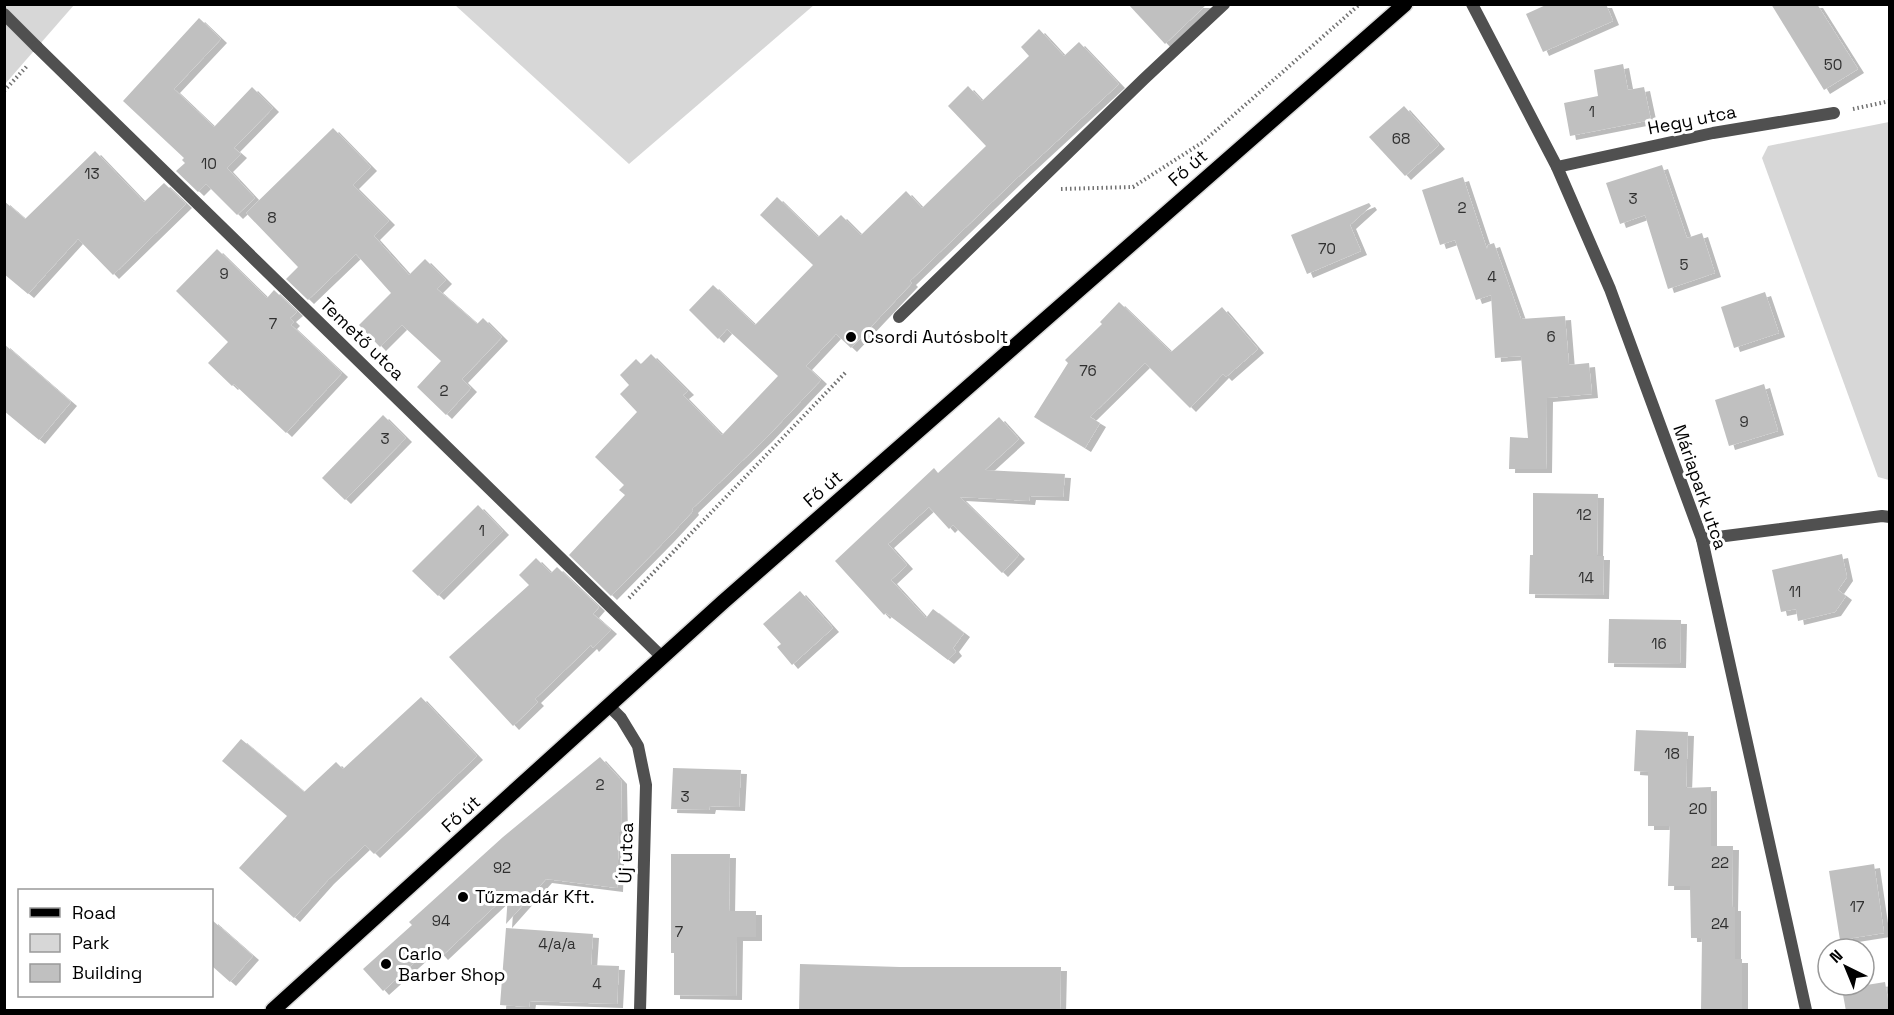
<svg xmlns="http://www.w3.org/2000/svg" width="1894" height="1015" viewBox="0 0 1894 1015" font-family="'Space Grotesk',sans-serif">
	<defs>
		<filter id="shadow"><feDropShadow dx="6" dy="4" stdDeviation="0" flood-color="#0004"/></filter>
	</defs>
	<rect width="100%" height="100%" fill="#fff"/>
	<g fill="#d7d7d7">
		<polygon points="5,5 74,5 5,84"/>
		<polygon points="455,5 814,5 629,164"/>
		<polygon points="1889,122 1890,122 1889,480 1878,477 1762,158 1768,146"/>
	</g>
	<g fill="#c0c0c0" filter="url(#shadow)">
		<polygon points="1128,4 1207,4 1165,44"/>
		<polygon points="1548,4 1606,4 1613,21 1543,52 1526,14"/>
		<polygon points="1771,4 1817,4 1858,69 1824,90"/>
		<polygon points="199,18 221,39 174,89 214,127 252,87 273,108 234,148 241,154 227,168 255,198 237,215 206,184 198,192 176,171 185,163 182,160 184,158 123,101"/>
		<polygon points="1039,29 1064,56 1079,42 1119,84 1017,178 910,281 912,283 851,348 836,334 806,366 821,380 766,438 692,509 693,511 667,539 611,596 569,555 625,495 619,490 624,485 595,457 637,412 620,394 629,385 620,375 636,359 641,364 651,354 688,391 683,395 722,435 778,376 727,329 718,339 689,310 713,285 755,325 813,265 760,215 777,197 818,237 841,215 861,235 906,191 922,208 986,146 948,106 968,86 982,101 1029,56 1021,47"/>
		<polygon points="1623,64 1628,90 1644,87 1651,120 1570,136 1564,103 1598,96 1594,70"/>
		<polygon points="1404,106 1439,145 1405,176 1369,137"/>
		<polygon points="333,128 371,167 353,185 389,221 374,236 409,275 425,259 446,280 437,289 477,324 483,318 502,337 462,379 471,388 446,415 417,387 441,361 402,325 380,347 359,325 391,293 356,254 308,300 286,279 298,267 246,213"/>
		<polygon points="95,151 144,202 164,183 186,204 113,275 78,239 28,294 4,274 4,201 25,219"/>
		<polygon points="1662,165 1687,238 1702,233 1715,273 1668,289 1645,215 1620,224 1606,183"/>
		<polygon points="1463,177 1487,249 1488,245 1494,243 1521,319 1565,316 1569,365 1589,363 1592,394 1547,398 1546,469 1509,469 1510,437 1528,438 1521,356 1495,358 1491,295 1476,300 1455,240 1440,245 1422,190"/>
		<polygon points="1369,203 1371,206 1350,225 1361,251 1307,274 1291,235"/>
		<polygon points="217,249 267,298 274,290 297,312 290,318 294,322 291,325 342,373 286,433 234,384 232,386 208,363 228,342 176,291"/>
		<polygon points="1765,292 1779,333 1734,348 1721,307"/>
		<polygon points="1119,302 1171,352 1222,307 1258,349 1226,377 1223,374 1190,408 1145,363 1090,417 1100,423 1085,448 1034,417 1068,363 1065,360 1102,324 1100,322"/>
		<polygon points="4,344 71,402 39,440 4,411"/>
		<polygon points="1764,384 1778,431 1729,446 1715,400"/>
		<polygon points="383,415 406,438 345,500 322,478"/>
		<polygon points="999,417 1019,439 985,470 1065,474 1063,497 1030,496 1029,501 960,497 1019,555 1002,573 953,525 949,529 929,507 888,544 907,565 891,580 926,618 933,609 964,633 953,648 956,652 948,660 886,613 884,615 835,561 934,468 938,473"/>
		<polygon points="1533,493 1598,494 1597,556 1604,556 1603,595 1529,594 1530,555 1533,555"/>
		<polygon points="478,505 503,531 438,596 412,571"/>
		<polygon points="1842,554 1847,577 1838,590 1846,596 1835,612 1798,621 1796,609 1781,612 1772,570"/>
		<polygon points="536,558 551,573 557,567 599,607 593,614 611,630 593,648 591,645 535,699 538,702 513,726 449,657 529,585 519,575"/>
		<polygon points="800,591 833,628 792,665 777,647 781,644 763,624"/>
		<polygon points="1609,619 1681,620 1680,664 1608,663"/>
		<polygon points="421,697 477,756 374,854 365,845 328,880 294,918 239,868 287,816 222,761 241,739 304,792 336,762 343,769"/>
		<polygon points="1636,730 1688,732 1686,788 1711,787 1711,846 1733,846 1732,907 1735,907 1735,959 1742,959 1742,1011 1701,1011 1702,938 1691,938 1690,886 1668,886 1670,826 1648,826 1648,772 1634,771"/>
		<polygon points="600,757 621,780 622,832 619,832 617,888 546,879 506,924 508,894 442,956 433,946 383,991 363,969 412,925 409,922 503,837"/>
		<polygon points="673,768 741,770 739,807 710,806 709,810 671,809"/>
		<polygon points="671,854 730,854 729,911 756,911 756,937 737,937 736,996 674,995 674,953 671,953"/>
		<polygon points="1874,864 1884,933 1840,940 1829,871"/>
		<polygon points="212,920 253,956 230,982 212,966"/>
		<polygon points="506,928 593,934 591,965 619,966 617,1004 530,1001 529,1007 500,1005"/>
		<polygon points="800,964 900,967 1061,967 1060,1009 799,1011"/>
		<polygon points="1885,982 1890,1011 1846,1011 1842,989"/>
	</g>
	<g fill="none" stroke-linecap="round" stroke-linejoin="round">
		<g stroke="#dbdbdb" stroke-width="18">
			<polyline id="primary" points="273,1010 723,602 1405,4"/>
		</g>
		<g stroke="#727272" stroke-width="4" stroke-dasharray="1.5 3" stroke-linecap="butt">
			<polyline points="4,91 28,65"/>
			<polyline points="1853,109 1890,101"/>
			<polyline points="1061,189 1133,187 1203,142 1360,4"/>
			<polyline points="629,598 846,372"/>
		</g>
		<g stroke="#505050" stroke-width="12">
			<polyline points="4,14 37,47"/>
			<polyline points="899,317 1144,79 1224,4"/>
		</g>
		<g stroke="#505050" stroke-width="12">
			<polyline points="1472,4 1557,167 1610,289 1702,539 1806,1010"/>
			<polyline points="37,47 662,657"/>
			<polyline points="1557,167 1713,133 1834,113"/>
			<polyline points="1702,539 1882,516 1890,517"/>
			<polyline points="609,706 621,718 638,746 646,785 640,1010"/>
		</g>
		<use href="#primary" stroke="#000" stroke-width="15"/>
	</g>
	<g fill="#000" stroke="#fff" stroke-width="2">
		<circle cx="851" cy="337" r="6"/>
		<circle cx="463" cy="897" r="6"/>
		<circle cx="386" cy="964" r="6"/>
	</g>
	<g text-anchor="middle" stroke-width="6" stroke-linejoin="round" paint-order="stroke">
		<g font-size="15" fill="#303030">
			<text x="1833" y="70">50</text>
			<text x="1592" y="117">1</text>
			<text x="1401" y="144">68</text>
			<text x="209" y="169">10</text>
			<text x="92" y="179">13</text>
			<text x="1633" y="204">3</text>
			<text x="1462" y="213">2</text>
			<text x="272" y="223">8</text>
			<text x="1327" y="254">70</text>
			<text x="1684" y="270">5</text>
			<text x="224" y="279">9</text>
			<text x="1492" y="282">4</text>
			<text x="273" y="329">7</text>
			<text x="1551" y="342">6</text>
			<text x="1088" y="376">76</text>
			<text x="444" y="396">2</text>
			<text x="1744" y="427">9</text>
			<text x="385" y="444">3</text>
			<text x="1584" y="520">12</text>
			<text x="482" y="536">1</text>
			<text x="1586" y="583">14</text>
			<text x="1795" y="597">11</text>
			<text x="1659" y="649">16</text>
			<text x="1672" y="759">18</text>
			<text x="600" y="790">2</text>
			<text x="685" y="802">3</text>
			<text x="1698" y="814">20</text>
			<text x="1720" y="868">22</text>
			<text x="502" y="873">92</text>
			<text x="1857" y="912">17</text>
			<text x="441" y="926">94</text>
			<text x="1720" y="929">24</text>
			<text x="679" y="937">7</text>
			<text x="557" y="949">4/a/a</text>
			<text x="597" y="989">4</text>
		</g>
		<g font-size="18" fill="#000" stroke="#fff">
			<text transform="translate(1692 120) rotate(-11)" y="6">Hegy utca</text>
			<text transform="translate(1188 168) rotate(-41)" y="6">Fő út</text>
			<text transform="translate(362 339) rotate(44)" y="6">Temető utca</text>
			<text transform="translate(1700 487) rotate(71)" y="6">Máriapark utca</text>
			<text transform="translate(823 489) rotate(-41)" y="6">Fő út</text>
			<text transform="translate(461 814) rotate(-42)" y="6">Fő út</text>
			<text transform="translate(626 853) rotate(-88)" y="6">Új utca</text>
		</g>
		<g font-size="18" fill="#000" stroke="#fff" text-anchor="start">
			<text x="863" y="343">Csordi Autósbolt</text>
			<text x="475" y="903">Tűzmadár Kft.</text>
			<text x="398" y="960">Carlo<tspan x="398" dy="21">Barber Shop</tspan></text>
		</g>
	</g>
	<rect width="1894" height="1015" fill="none" stroke="#000000" stroke-width="12"/>
	<rect x="18" y="889" width="195" height="108" fill="#ffffff" stroke="#999999" stroke-width="1.5"/>
	<rect x="30" y="908" width="30" height="9" fill="#000000" stroke="#999999" stroke-width="1.5"/>
	<text x="72" y="919" font-size="18" fill="#000000">Road</text>
	<rect x="30" y="934" width="30" height="18" fill="#d7d7d7" stroke="#999999" stroke-width="1.5"/>
	<text x="72" y="949" font-size="18" fill="#000000">Park</text>
	<rect x="30" y="964" width="30" height="18" fill="#c0c0c0" stroke="#999999" stroke-width="1.5"/>
	<text x="72" y="979" font-size="18" fill="#000000">Building</text>
	<g transform="translate(1846 967) rotate(317)"><circle r="28" fill="#ffffff" stroke="#999999" stroke-width="1.5"/>
	<path d="M0-4.5L10 22L0 15L-10 22Z" fill="#000000"/>
	<text y="-9" font-size="16" font-weight="bold" text-anchor="middle" fill="#000000">N</text>
	</g>
</svg>
